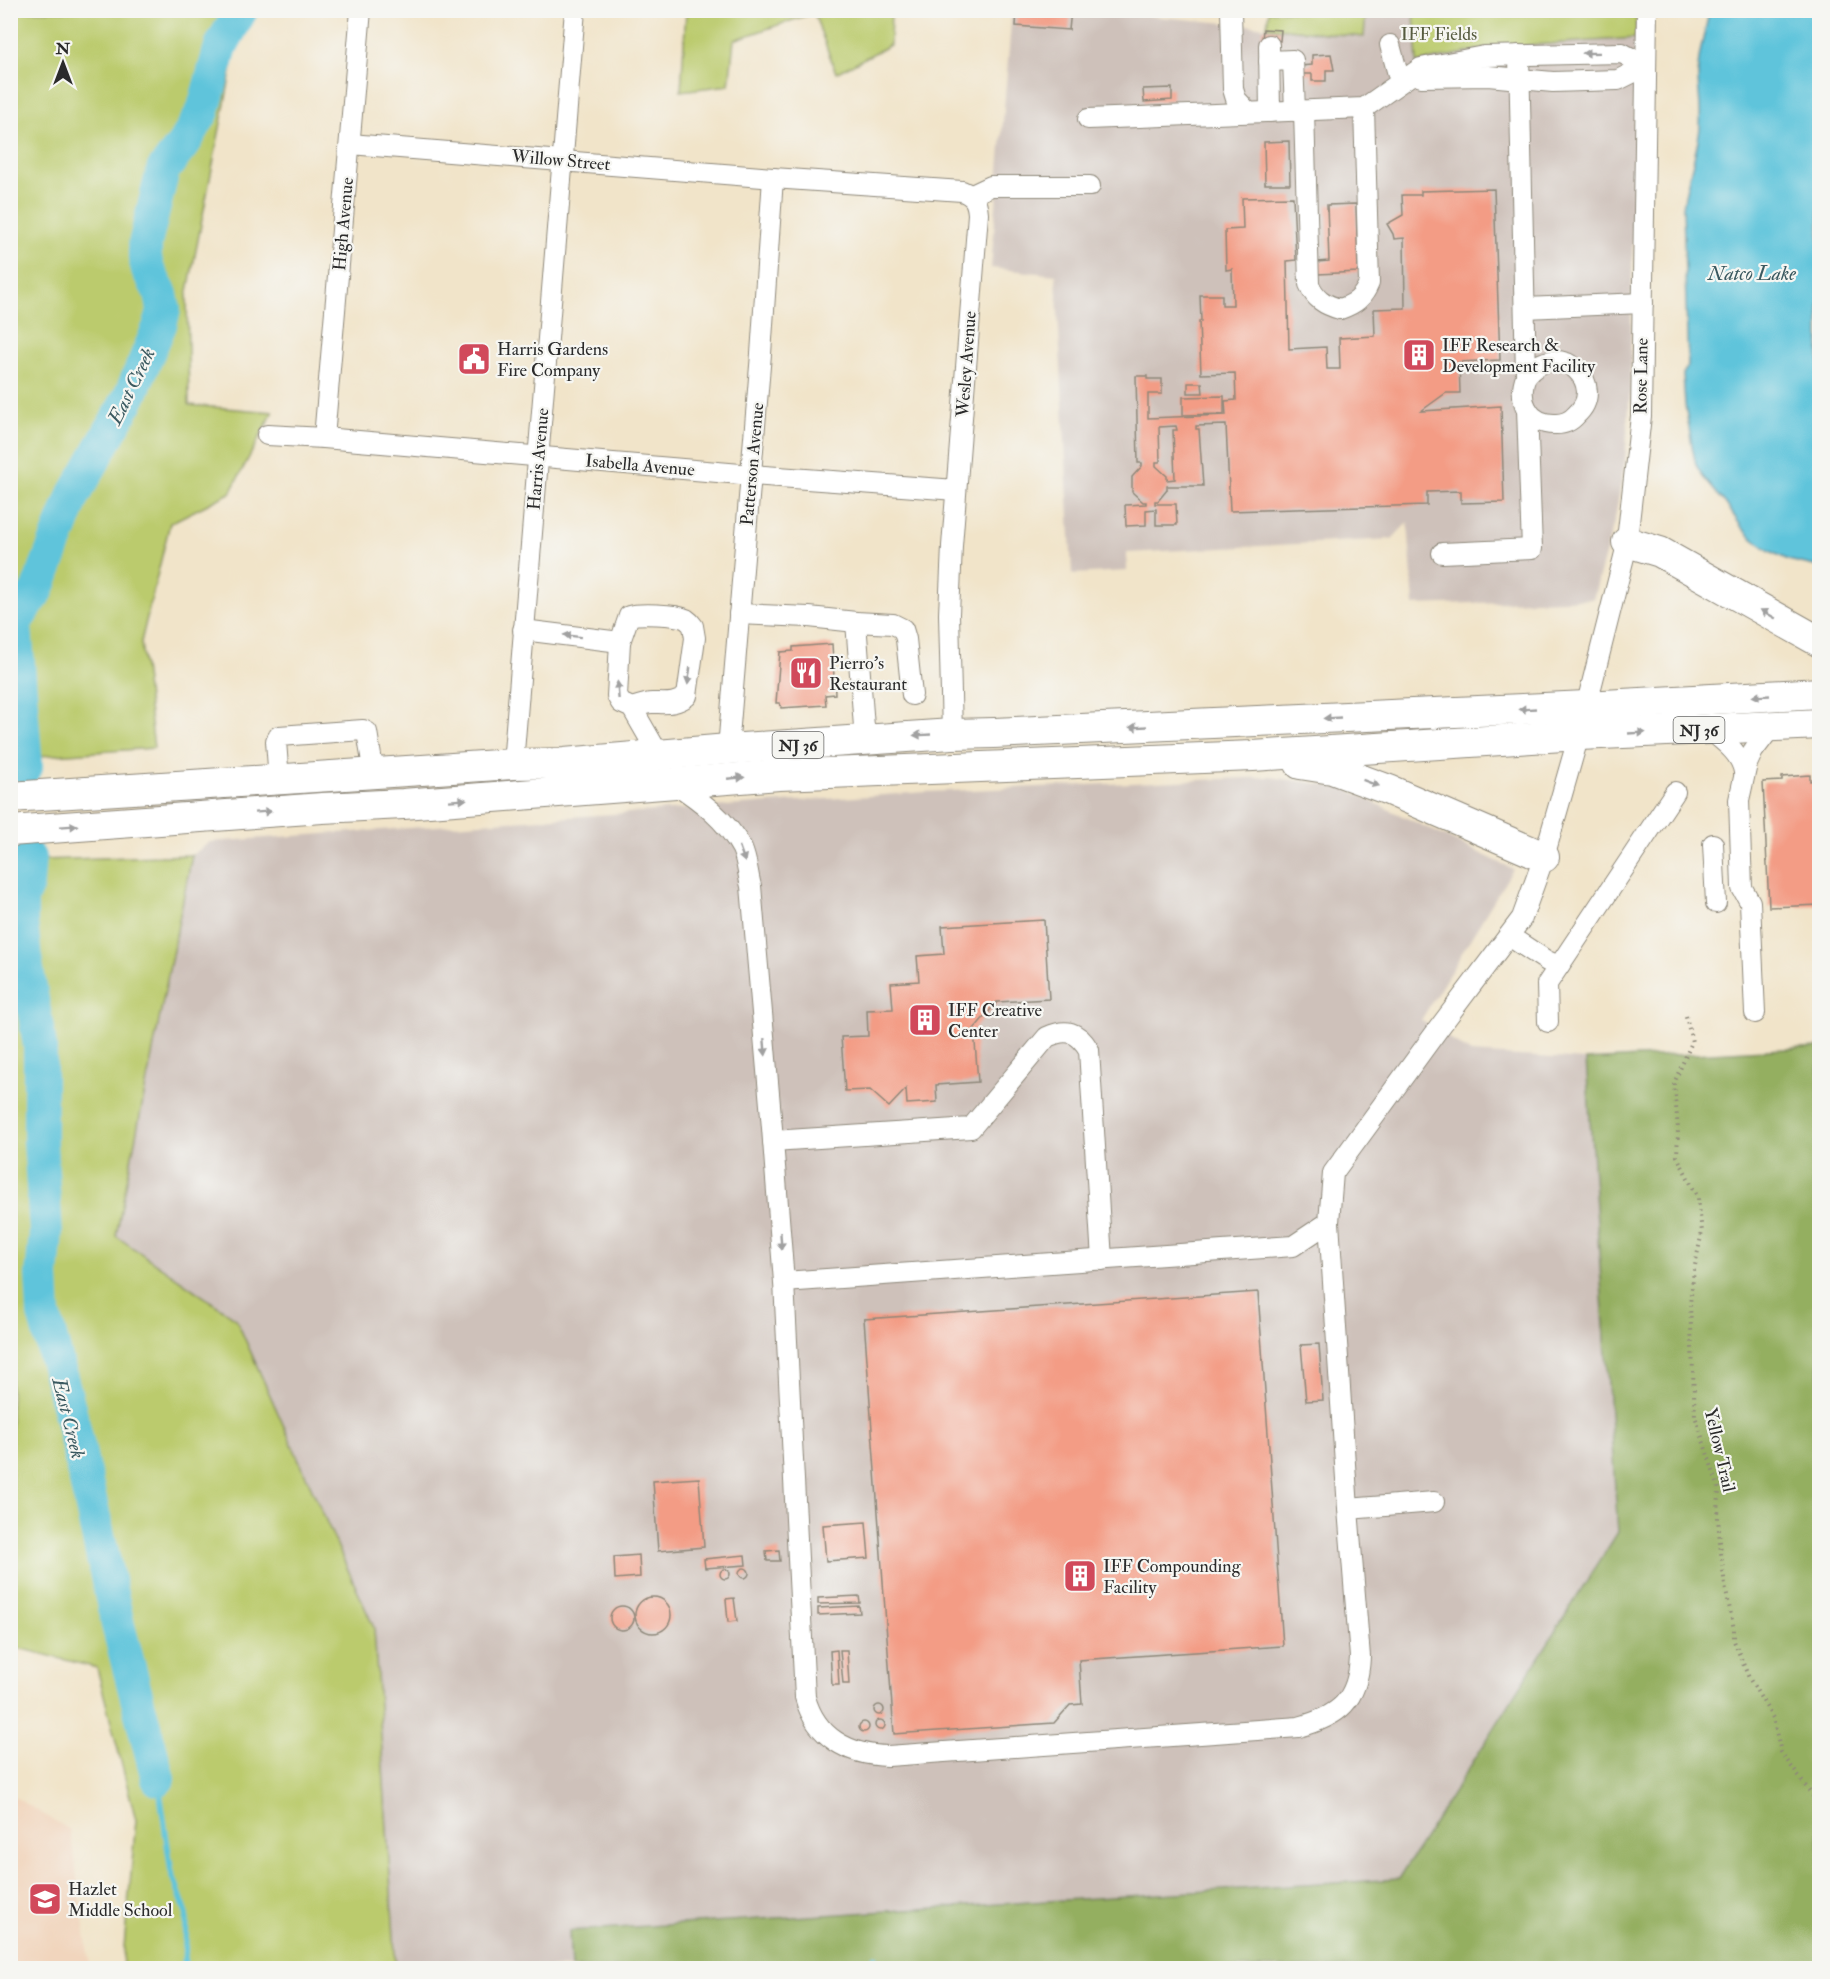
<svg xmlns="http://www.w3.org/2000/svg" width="1830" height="1979" viewBox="0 0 1830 1979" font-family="'IM FELL Double Pica',serif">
	<rect width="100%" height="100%" fill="#f6f6f2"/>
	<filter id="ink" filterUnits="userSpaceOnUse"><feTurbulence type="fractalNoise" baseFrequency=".0167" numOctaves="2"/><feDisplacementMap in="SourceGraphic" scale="12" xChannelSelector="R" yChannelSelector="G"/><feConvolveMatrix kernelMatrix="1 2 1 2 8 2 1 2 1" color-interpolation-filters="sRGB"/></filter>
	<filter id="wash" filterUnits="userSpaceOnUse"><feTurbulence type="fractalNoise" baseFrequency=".008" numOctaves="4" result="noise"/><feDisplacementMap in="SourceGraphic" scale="24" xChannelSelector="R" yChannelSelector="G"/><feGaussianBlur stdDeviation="1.35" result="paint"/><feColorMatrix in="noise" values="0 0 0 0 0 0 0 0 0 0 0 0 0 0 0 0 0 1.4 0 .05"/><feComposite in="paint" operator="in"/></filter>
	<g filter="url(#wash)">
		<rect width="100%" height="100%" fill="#f1e4c9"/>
		<polygon fill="#f1d5bd" points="11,1795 70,1830 90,1968 11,1968"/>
		<g fill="#cec1ba">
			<polygon points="1392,10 1414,12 1417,63 1488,48 1636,38 1630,392 1625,460 1615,518 1593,599 1414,605 1408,522 1392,539 1127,553 1127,571 1072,574 1056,275 991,268 1012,11 1098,11 1364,36 1366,11"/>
			<polygon points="1270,777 1342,787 1513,869 1421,1020 1471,1053 1586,1060 1618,1532 1399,1879 569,1931 571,1968 396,1968 374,1628 116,1237 192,855 210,842 926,792"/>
		</g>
		<g fill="#bbcb6d" stroke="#737b4c" stroke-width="1.5">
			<polygon points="11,11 243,11 187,296 189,405 273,412 230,493 170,523 141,642 154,748 11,758"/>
			<polygon points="686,11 891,11 890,45 836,73 814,13 734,40 729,85 681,91"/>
			<polygon points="1269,11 1366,11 1364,37 1267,27"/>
			<polygon points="1392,11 1636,11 1636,38 1488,48 1417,63 1414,13"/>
			<polygon points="192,855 116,1236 236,1319 374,1628 396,1968 122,1968 136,1820 97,1668 11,1646 11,861"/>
		</g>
		<polygon fill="#94af60" stroke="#606d46" stroke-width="1.5" points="1819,1047 1819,1968 571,1968 569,1931 1399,1879 1618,1532 1586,1060"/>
		<path fill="#5ec4db" stroke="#447883" stroke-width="1.5" d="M 1709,11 L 1819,11 L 1819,567 L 1788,560 L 1770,551 L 1752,538 L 1741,526 L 1726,504 L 1703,477 L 1696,465 L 1693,451 L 1685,405 L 1683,374 L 1688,366 L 1683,208 C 1686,183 1695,160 1699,135 C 1703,115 1698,95 1698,75 C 1697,53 1706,32 1709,11 Z"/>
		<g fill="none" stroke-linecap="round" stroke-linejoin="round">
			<g stroke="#5ec4db" stroke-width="6">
				<polyline points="158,1779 171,1870 187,1915 184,1968"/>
				<polyline points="874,1968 875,1957"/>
			</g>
			<g stroke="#5ec4db" stroke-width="34">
				<polyline points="26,767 15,625 18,618 37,591 72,499 130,396 160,325 164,310 161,294 148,270 145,258 145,244 163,170 185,142 203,111 221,46 241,10"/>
				<polyline points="29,858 27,885 21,898 21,922 25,957 40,1046 40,1142 46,1232 42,1275 44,1314 72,1419 118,1625 158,1779"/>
			</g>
		</g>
		<g id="blocks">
			<g fill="#f39c85" fill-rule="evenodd">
				<polygon points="1017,10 1071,10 1069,30 1016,26"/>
				<polygon points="1263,29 1281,30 1280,41 1262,40"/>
				<polygon points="1331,54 1334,70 1326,70 1326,81 1312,81 1312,74 1301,74 1300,66 1312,65 1312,55"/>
				<polygon points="1172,88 1172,100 1144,102 1143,89"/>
				<polygon points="1289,141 1290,184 1265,184 1264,142"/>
				<path d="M 1494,189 L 1500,360 L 1459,362 L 1460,393 L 1446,393 L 1421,411 L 1501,406 L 1504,502 L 1461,503 L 1461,491 L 1427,492 L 1427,505 L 1230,511 L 1226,425 L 1196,426 L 1196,429 L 1199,429 L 1203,486 L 1167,486 L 1167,490 L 1158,501 L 1155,501 L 1155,504 L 1176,504 L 1177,525 L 1156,525 L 1156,509 L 1146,510 L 1146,525 L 1126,526 L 1125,505 L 1146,504 L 1146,502 L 1143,502 L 1132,492 L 1132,477 L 1142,466 L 1142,463 L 1138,463 L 1136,376 L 1147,376 L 1147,379 L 1162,379 L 1162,394 L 1148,394 L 1148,418 L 1226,415 L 1225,401 L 1236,400 L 1235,373 L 1201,374 L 1199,321 L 1201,321 L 1200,295 L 1222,295 L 1222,305 L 1233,305 L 1232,269 L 1226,270 L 1225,230 L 1243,229 L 1242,198 L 1293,197 L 1296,260 L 1287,261 L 1289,349 L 1326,347 L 1327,369 L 1340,369 L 1339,338 L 1375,336 L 1374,309 L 1405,308 L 1404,238 L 1394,239 L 1393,234 L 1387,224 L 1403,215 L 1402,195 L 1421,195 L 1421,191 ZM 1176,426 L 1177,430 L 1173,430 L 1175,479 L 1167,480 L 1167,476 L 1156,466 L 1156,462 L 1160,462 L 1159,427 Z"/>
				<polygon points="1356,204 1358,272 1318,274 1317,262 1329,261 1327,205"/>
				<polygon points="1188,383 1202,383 1203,393 1188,393"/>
				<polygon points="1224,396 1224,414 1183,415 1183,397"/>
				<polygon points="832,644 835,694 825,695 826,705 781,708 780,703 776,703 780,652 793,651 793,647"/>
				<polygon points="1810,775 1810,781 1820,780 1820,905 1769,907 1763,782 1782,781 1782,777"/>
				<polygon points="1044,920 1049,999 997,1002 974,1029 978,1082 936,1085 937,1102 907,1104 906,1089 889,1107 870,1090 845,1091 841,1037 868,1036 867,1010 893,1009 891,983 919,981 917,956 944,954 942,926"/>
				<polygon points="1258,1292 1283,1646 1079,1660 1082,1704 1070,1705 1054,1723 894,1734 864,1319"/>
				<polygon points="1319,1344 1323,1400 1306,1401 1301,1345"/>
				<polygon points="699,1478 704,1547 658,1551 653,1481"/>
				<polygon points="866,1522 869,1558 826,1561 823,1525"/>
				<polygon points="779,1550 780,1561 767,1561 766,1551"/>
				<polygon points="639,1555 640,1577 615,1579 614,1557"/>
				<polygon points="745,1555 746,1565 705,1568 704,1559"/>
				<circle cx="744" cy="1573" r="5"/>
				<circle cx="725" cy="1574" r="5"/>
				<polygon points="859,1596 860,1603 818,1604 818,1598"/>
				<circle cx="653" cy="1615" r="18"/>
				<polygon points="734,1598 737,1621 728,1622 726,1599"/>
				<polygon points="859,1606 860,1613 818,1615 818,1608"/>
				<circle cx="622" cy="1618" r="12"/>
				<polygon points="837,1650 839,1685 832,1685 830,1651"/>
				<polygon points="840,1650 847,1650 849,1684 843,1684"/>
				<circle cx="879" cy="1710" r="5"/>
				<circle cx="880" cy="1725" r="5"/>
				<circle cx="864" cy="1727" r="5"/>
			</g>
		</g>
	</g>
	<g filter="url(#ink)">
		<use href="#blocks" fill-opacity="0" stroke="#8e887a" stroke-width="1.5"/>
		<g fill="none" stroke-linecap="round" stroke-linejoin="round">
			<g stroke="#8e887a" stroke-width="22">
				<g id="minor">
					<polyline points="1231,10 1233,89 1236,99 1248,112"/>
					<polyline points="1269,45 1270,112"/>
					<polyline points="1390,45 1400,82"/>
					<path d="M 1519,55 L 1526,376 C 1517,399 1527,425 1556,424 C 1564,424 1571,421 1576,415 C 1609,386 1560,335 1526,376"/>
					<polyline points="1269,61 1293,60 1295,111"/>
					<polyline points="1421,77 1488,76 1553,82 1618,80 1646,66"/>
					<path d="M 1304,111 L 1309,284 C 1315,299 1325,305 1340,309 C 1355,304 1363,298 1369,283 L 1364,108"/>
					<polyline points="1088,119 1364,108 1421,68 1484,56 1622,53 1646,66"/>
					<path d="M 350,144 L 773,178 L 962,191 C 974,196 977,201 978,214 L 952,546 L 949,614 L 952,734"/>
					<polyline points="972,195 991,186 1090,186"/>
					<polyline points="1525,308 1643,303"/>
					<polyline points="267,435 324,438 752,475 956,490"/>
					<polyline points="324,438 361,10"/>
					<polyline points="1442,553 1532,549 1527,409"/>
					<polyline points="739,614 809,617 856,622 893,624 903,629 906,639 912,695"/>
					<polyline points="856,622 865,740"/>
					<polyline points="523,630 620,642"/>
					<path d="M 632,708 C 638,706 646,703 652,703 C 666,703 675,705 687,696 L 695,638 L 693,626 C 691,623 689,621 686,619 C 675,614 639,613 629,616 L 620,642 L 617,696 L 621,703 L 632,708 L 659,755"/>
					<path d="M 1709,729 C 1723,741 1741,753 1744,772"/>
					<polyline points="728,749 761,354 773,178"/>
					<polyline points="513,764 575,10"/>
					<polyline points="279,780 276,741 279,736 363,730 367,732 374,774"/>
					<path d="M 674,783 C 700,800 727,820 742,849 C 747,860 748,875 751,886 L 772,1128 L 784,1282 L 805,1697 C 816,1738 849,1755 888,1756 L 1299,1727 C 1339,1716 1358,1701 1360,1657 L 1348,1509 L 1329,1222"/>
					<polyline points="1713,844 1716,903"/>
					<polyline points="1509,936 1547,961 1559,966"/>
					<polyline points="1755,1013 1750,902 1742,888 1739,800 1747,764 1753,751 1772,726"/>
					<polyline points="1548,1022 1547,984 1675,792"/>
					<path d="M 773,1141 L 971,1128 L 1047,1037 C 1066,1028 1078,1031 1089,1050 L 1102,1260"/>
					<polyline points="784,1282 1293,1246 1329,1222 1333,1173 1439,1028 1522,918 1544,857 1579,735 1626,549 1641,416 1647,10"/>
					<polyline points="1348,1509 1434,1502"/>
				</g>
			</g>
			<g stroke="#8e887a" stroke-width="32">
				<g id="highway">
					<polyline points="1627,542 1660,552 1820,642"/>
					<polyline points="1300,764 1332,769 1389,790 1544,857"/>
					<polyline points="10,797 513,764 564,763 728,749 952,734 994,733 1586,706 1820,693"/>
					<polyline points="10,831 322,808 403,804 779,775 1253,756 1579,735 1820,724"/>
				</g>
			</g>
			<polyline stroke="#8e887a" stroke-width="4" stroke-dasharray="1.5 4.5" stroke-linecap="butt" points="1686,1016 1692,1042 1674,1083 1678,1129 1677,1156 1698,1198 1702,1232 1694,1270 1690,1304 1695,1416 1719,1489 1718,1519 1721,1553 1725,1586 1734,1629 1734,1641 1749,1678 1773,1718 1781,1752 1820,1806"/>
			<use href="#minor" stroke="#fff" stroke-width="20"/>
			<use href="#highway" stroke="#fff" stroke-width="30"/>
		</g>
		<defs><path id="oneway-solid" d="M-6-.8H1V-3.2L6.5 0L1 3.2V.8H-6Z" transform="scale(1.5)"/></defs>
		<g fill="#a0a0a0">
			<use href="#oneway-solid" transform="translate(1591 53) rotate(179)"/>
			<use href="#oneway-solid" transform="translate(1768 614) rotate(-150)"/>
			<use href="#oneway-solid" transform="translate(572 636) rotate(-173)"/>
			<use href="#oneway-solid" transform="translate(689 676) rotate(98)"/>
			<use href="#oneway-solid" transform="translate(618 690) rotate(-94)"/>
			<use href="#oneway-solid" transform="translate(1761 696) rotate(177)"/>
			<use href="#oneway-solid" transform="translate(1527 709) rotate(177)"/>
			<use href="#oneway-solid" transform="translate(1332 718) rotate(177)"/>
			<use href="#oneway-solid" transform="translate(1138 727) rotate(177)"/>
			<use href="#oneway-solid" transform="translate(1637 733) rotate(-3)"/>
			<use href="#oneway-solid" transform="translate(922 735) rotate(177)"/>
			<use href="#oneway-solid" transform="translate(736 778) rotate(-5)"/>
			<use href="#oneway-solid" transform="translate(1371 783) rotate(20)"/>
			<use href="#oneway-solid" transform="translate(458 800) rotate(-4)"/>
			<use href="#oneway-solid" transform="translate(263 812) rotate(-4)"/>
			<use href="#oneway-solid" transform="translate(69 826) rotate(-4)"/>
			<use href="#oneway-solid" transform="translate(742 854) rotate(70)"/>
			<use href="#oneway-solid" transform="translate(765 1047) rotate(85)"/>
			<use href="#oneway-solid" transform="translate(781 1241) rotate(86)"/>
		</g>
	</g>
	<defs>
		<g id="building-square" transform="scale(1.725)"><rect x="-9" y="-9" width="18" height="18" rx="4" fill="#d1495b" stroke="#f6f6f2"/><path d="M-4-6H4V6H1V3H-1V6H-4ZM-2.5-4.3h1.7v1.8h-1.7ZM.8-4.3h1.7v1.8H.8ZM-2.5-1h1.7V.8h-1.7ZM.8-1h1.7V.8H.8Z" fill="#fff"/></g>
		<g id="civic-square" transform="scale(1.725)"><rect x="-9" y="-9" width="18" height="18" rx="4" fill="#d1495b" stroke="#f6f6f2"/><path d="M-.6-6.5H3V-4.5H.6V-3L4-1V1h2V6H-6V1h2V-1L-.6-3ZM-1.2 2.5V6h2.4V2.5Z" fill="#fff"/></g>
		<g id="restaurant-square" transform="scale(1.725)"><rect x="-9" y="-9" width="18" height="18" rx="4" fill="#d1495b" stroke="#f6f6f2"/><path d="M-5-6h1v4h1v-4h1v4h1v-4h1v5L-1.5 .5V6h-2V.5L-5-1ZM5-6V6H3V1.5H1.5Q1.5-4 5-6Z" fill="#fff"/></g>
		<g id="school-square" transform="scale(1.725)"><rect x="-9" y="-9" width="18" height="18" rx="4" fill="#d1495b" stroke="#f6f6f2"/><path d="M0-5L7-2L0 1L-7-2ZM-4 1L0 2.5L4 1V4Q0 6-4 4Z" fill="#fff"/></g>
	</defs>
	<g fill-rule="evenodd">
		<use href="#building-square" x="1419" y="355"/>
		<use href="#civic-square" x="474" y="359"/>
		<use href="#restaurant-square" x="806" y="673"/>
		<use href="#building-square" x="925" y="1020"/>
		<use href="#building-square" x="1080" y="1576"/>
		<use href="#school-square" x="45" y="1899"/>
	</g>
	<g text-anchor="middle" stroke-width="4.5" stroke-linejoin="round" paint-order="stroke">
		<g fill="#f6f6f2" stroke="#686867" stroke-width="1.5">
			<rect x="1673.5" y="717" width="51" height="26" rx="4.5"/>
			<rect x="772.5" y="732" width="51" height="26" rx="4.5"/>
		</g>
		<g font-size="16" font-weight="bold" fill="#2b2b2b">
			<text x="1699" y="736">NJ 36</text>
			<text x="798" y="751">NJ 36</text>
		</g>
		<g font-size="18" fill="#565b3f" stroke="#f6f6f2">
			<text x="1439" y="40">IFF Fields</text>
		</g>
		<g font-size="18" fill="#2b2b2b" stroke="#f6f6f2">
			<text transform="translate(561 160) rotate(5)" y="6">Willow Street</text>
			<text transform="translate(343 224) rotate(-85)" y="6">High Avenue</text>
			<text transform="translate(966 364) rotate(-86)" y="6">Wesley Avenue</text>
			<text transform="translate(1641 376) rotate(-89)" y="6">Rose Lane</text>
			<text transform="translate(538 459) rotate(-85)" y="6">Harris Avenue</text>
			<text transform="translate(752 464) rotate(-85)" y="6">Patterson Avenue</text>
			<text transform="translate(640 465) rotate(5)" y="6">Isabella Avenue</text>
			<text transform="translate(1720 1450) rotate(77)" y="6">Yellow Trail</text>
		</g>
		<g font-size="18" fill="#2b2b2b" stroke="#f6f6f2" text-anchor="start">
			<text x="1442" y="351">IFF Research &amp;<tspan x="1442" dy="21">Development Facility</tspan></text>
			<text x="497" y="355">Harris Gardens<tspan x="497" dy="21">Fire Company</tspan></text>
			<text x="829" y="669">Pierro's<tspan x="829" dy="21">Restaurant</tspan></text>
			<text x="948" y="1016">IFF Creative<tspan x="948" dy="21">Center</tspan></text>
			<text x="1103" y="1572">IFF Compounding<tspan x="1103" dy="21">Facility</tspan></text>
			<text x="68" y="1895">Hazlet<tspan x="68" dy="21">Middle School</tspan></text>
		</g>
		<g font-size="20" font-style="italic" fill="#3a5960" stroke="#f6f6f2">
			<text x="1752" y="280">Natco Lake</text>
			<text transform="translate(131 386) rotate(-64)" y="7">East Creek</text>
			<text transform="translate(69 1418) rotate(76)" y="7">East Creek</text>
		</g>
	</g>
	<rect width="1830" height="1979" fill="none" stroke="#f6f6f2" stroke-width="36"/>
	<g transform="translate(63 63)" stroke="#f6f6f2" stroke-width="4.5" paint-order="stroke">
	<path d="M0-4.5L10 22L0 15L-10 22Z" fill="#2b2b2b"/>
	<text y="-9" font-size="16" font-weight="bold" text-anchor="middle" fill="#2b2b2b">N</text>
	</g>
</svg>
